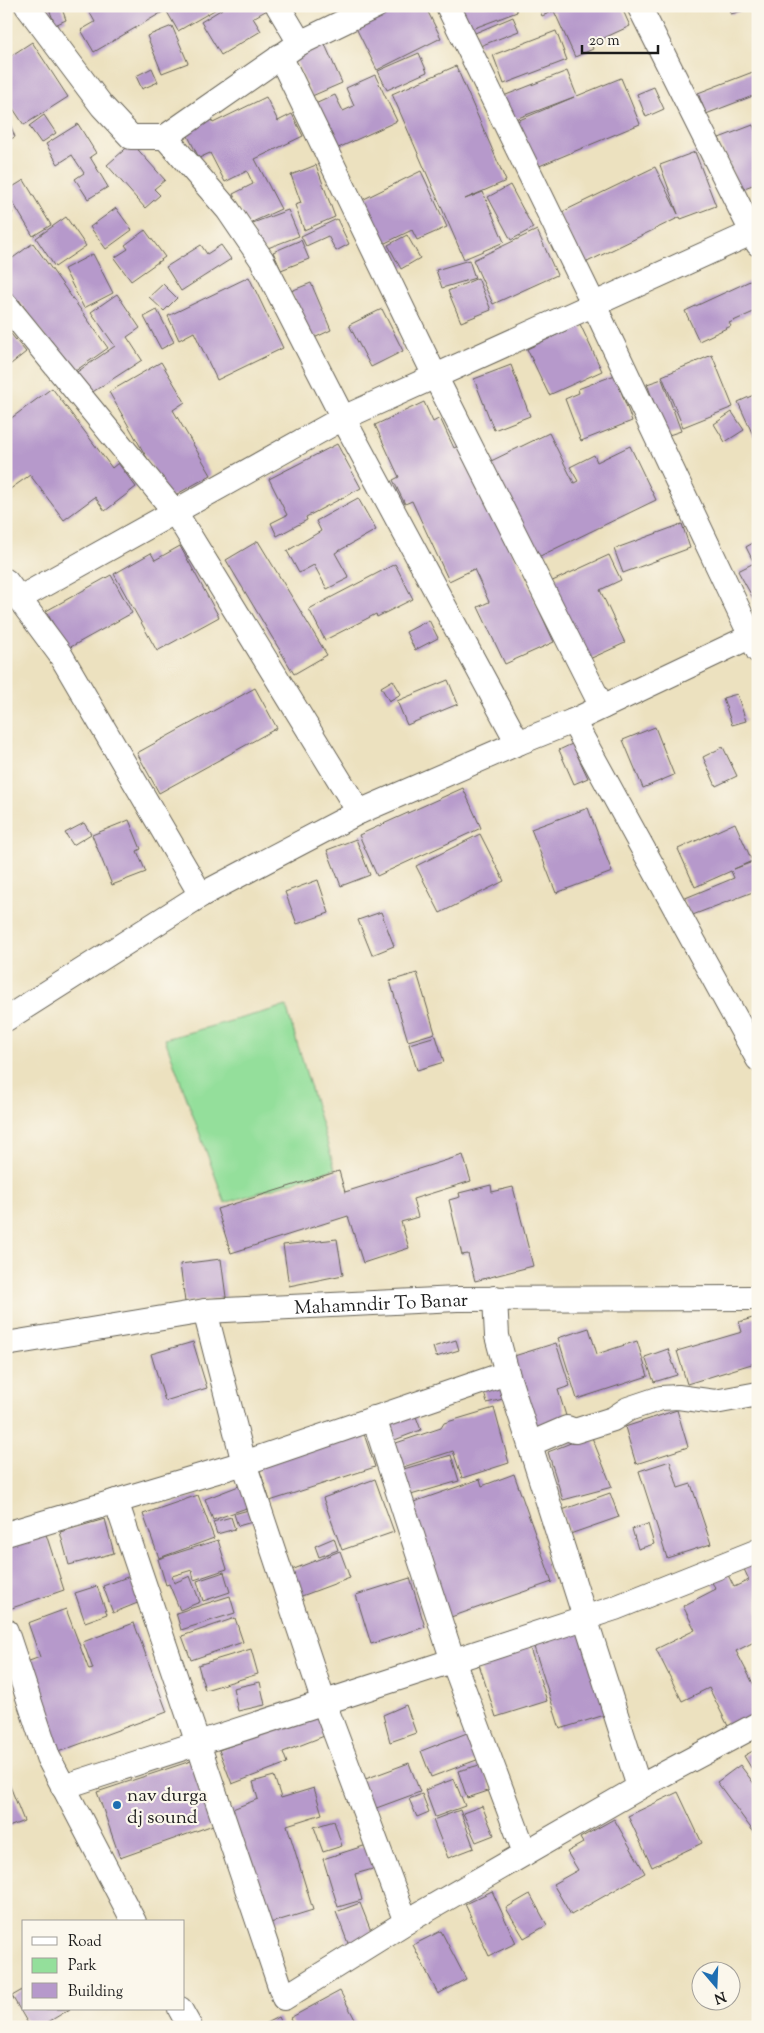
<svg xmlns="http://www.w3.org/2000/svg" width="764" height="2033" viewBox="0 0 764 2033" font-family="'Sorts Mill Goudy',serif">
	<rect width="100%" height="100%" fill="#fbf7ec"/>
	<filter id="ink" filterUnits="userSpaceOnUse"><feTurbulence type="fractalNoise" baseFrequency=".02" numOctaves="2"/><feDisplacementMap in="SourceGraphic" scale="10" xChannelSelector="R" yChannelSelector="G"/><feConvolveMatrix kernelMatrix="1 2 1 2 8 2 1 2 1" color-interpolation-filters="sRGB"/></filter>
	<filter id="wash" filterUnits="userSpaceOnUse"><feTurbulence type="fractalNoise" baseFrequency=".0096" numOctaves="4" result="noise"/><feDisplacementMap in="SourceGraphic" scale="20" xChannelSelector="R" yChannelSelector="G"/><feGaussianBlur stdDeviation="1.12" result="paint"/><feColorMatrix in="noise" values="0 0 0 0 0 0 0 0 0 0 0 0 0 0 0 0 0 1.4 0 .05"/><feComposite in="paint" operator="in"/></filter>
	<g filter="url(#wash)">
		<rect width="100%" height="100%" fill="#ece1bf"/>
		<polygon fill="#94df9b" stroke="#587e5c" points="286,1006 335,1169 225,1203 165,1039"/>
		<g id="blocks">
			<g fill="#b699cb">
				<polygon points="48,6 61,6 66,20 55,25"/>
				<polygon points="86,6 216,6 218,8 178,31 166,10 94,52 81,30 95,22"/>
				<polygon points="221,6 267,6 269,9 253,18 261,31 221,55 201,22 222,9"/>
				<polygon points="390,6 425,6 441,38 377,70 354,24"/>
				<polygon points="460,6 515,6 517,12 469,30"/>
				<polygon points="538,6 621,6 630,26 591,44 593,49 575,57 554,11 542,16"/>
				<polygon points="729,6 755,6 755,7 731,14"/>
				<polygon points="513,17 519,31 480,46 475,33"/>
				<polygon points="172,26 188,63 162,73 147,36"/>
				<polygon points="556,31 567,60 504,84 493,55"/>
				<polygon points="323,40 342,83 312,96 293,54"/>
				<polygon points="32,42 68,97 24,125 6,98 6,59"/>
				<polygon points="419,53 427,72 387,90 378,71"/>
				<polygon points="456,66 506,181 465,199 483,192 504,242 464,259 392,94"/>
				<polygon points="152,68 158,82 142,89 136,76"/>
				<polygon points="758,70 758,94 706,114 698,93"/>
				<polygon points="567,71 577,96 621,78 640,124 537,167 517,121 574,97 510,121 501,97"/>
				<polygon points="375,75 397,121 334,150 313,105 335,95 343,111 354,106 346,88"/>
				<polygon points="654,87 664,109 646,117 637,94"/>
				<polygon points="266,97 278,121 292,114 303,136 255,159 281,209 248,224 233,194 253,184 247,171 225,182 210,153 199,158 184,128 209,116 213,123"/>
				<polygon points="6,114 15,137 6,141"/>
				<polygon points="44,115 56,133 41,143 29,126"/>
				<polygon points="78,124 96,153 90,157 108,187 88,199 75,179 84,173 72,155 58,164 46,144"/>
				<polygon points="753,125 758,137 758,183 739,190 719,138"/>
				<polygon points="132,143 165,180 154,189 160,195 145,208 107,165"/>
				<polygon points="695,152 716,206 681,219 680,217 583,264 558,214 655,167 678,214 660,165"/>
				<polygon points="316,165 335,217 304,230 295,205 301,203 291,175"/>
				<polygon points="421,171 447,227 417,240 412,230 381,245 360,201"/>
				<polygon points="24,180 51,225 33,236 6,191"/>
				<polygon points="510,185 533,228 511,240 488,197"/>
				<polygon points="6,204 13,213 6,219"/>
				<polygon points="116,208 132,230 106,249 90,227"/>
				<polygon points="288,210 299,236 260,251 250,224"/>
				<polygon points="66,217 86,246 55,267 36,238"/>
				<polygon points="337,219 349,244 336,251 328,236 306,246 301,236"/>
				<polygon points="145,230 165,257 131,281 114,258 128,249 125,245"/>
				<polygon points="537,230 557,275 493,304 473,260"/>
				<polygon points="407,235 420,258 401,269 388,245"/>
				<polygon points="301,240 309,259 281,270 273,252"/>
				<polygon points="33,243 108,348 71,374 19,300 15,304 6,292 6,263"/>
				<polygon points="201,245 207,254 221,245 231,259 181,291 166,267"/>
				<polygon points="93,254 113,293 84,308 64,269"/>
				<polygon points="469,260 475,278 442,288 436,270"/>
				<polygon points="249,277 283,348 217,380 194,332 179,340 168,316"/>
				<polygon points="478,278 491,310 461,322 448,291"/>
				<polygon points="752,280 758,292 758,310 729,323 731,326 699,341 685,311"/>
				<polygon points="311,283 331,330 312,339 291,291"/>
				<polygon points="163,284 177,298 164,311 149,297"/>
				<polygon points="117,294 140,328 127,337 142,360 91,393 77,372 115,346 91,312"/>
				<polygon points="382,309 403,351 371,367 349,325"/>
				<polygon points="157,310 174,342 161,349 144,317"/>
				<polygon points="580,324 602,371 549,395 527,349"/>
				<polygon points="6,328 26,352 6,368"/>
				<polygon points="712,355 733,407 683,427 662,376"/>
				<polygon points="161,362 185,402 173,410 211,475 170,498 109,392"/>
				<polygon points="511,365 530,416 494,430 474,379"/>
				<polygon points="615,375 632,421 581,441 565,399 579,393 578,389"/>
				<polygon points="662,379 681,431 666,436 647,384"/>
				<polygon points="52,388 112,468 118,463 136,487 105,511 95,497 64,520 30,475 6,492 6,422"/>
				<polygon points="758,393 758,446 738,402"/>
				<polygon points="424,402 433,422 440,418 454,448 462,444 554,642 505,664 478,607 489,602 474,569 449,581 412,501 405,504 393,480 399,477 375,425"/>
				<polygon points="732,412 744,430 725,442 714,424"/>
				<polygon points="549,433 574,483 578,481 570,467 594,455 597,462 630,446 656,500 536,558 489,462"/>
				<polygon points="337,444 361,488 306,517 307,520 277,536 271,523 287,515 269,479"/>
				<polygon points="358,498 376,530 335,553 349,578 327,589 314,565 299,573 287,551 321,531 316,521"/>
				<polygon points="682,524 690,548 623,573 614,549"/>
				<polygon points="758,540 758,607 738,571 754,563 746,547"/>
				<polygon points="258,541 327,655 294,674 226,560"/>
				<polygon points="180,546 219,617 157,651 114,574 151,553 155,560"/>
				<polygon points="609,555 621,580 600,590 625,643 585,661 546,584"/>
				<polygon points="395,564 413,599 377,617 376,614 325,640 309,609"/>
				<polygon points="111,575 132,613 67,649 46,611"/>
				<polygon points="429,620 438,638 415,650 406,632"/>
				<polygon points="393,680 401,694 389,701 381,687"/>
				<polygon points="448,680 458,704 407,725 397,701"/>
				<polygon points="255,688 277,728 159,793 137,753"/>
				<polygon points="737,694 746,721 732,725 723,698"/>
				<polygon points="655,727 674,775 643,788 623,740"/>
				<polygon points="572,744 588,778 574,784 559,750"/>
				<polygon points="723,747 737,776 716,786 703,757"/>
				<polygon points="463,788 481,828 377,876 359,835"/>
				<polygon points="588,808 612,872 556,893 531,829"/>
				<polygon points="129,820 141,849 137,851 146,872 112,885 92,835"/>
				<polygon points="84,823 91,834 73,845 65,833"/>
				<polygon points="735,823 752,861 734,869 755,861 758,867 758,890 690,916 683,899 734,878 731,871 695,887 678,849"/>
				<polygon points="480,834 504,881 440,913 416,866"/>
				<polygon points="356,839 370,875 341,886 327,850"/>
				<polygon points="318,880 329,913 297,924 285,892"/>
				<polygon points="381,912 394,946 372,955 358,920"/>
				<polygon points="417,973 435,1033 408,1041 390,981"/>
				<polygon points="436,1036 444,1062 417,1070 409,1044"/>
				<polygon points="463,1155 471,1181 413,1199 418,1217 401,1222 409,1248 363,1263 348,1216 231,1253 217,1209 339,1171 345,1192"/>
				<polygon points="491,1185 492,1192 513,1187 533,1266 475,1281 468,1254 462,1255 449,1200 460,1197 459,1193"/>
				<polygon points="337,1239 343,1275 289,1286 283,1245"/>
				<polygon points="221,1259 226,1297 185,1302 180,1264"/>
				<polygon points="756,1317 758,1362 687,1384 677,1351 742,1332 739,1322"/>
				<polygon points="589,1328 597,1354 637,1341 648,1376 577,1399 558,1338"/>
				<polygon points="456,1340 459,1350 436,1357 433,1347"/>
				<polygon points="193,1342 207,1388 165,1401 151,1354"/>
				<polygon points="556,1343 570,1386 558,1390 567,1419 533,1430 511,1357"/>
				<polygon points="668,1349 677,1375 654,1382 645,1357"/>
				<polygon points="501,1379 507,1398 487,1403 482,1385"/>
				<polygon points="494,1408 509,1463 462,1478 453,1451 400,1468 393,1444 441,1428 444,1423"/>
				<polygon points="677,1410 688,1447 636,1464 625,1427"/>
				<polygon points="415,1414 421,1430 392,1441 386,1424"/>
				<polygon points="363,1431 375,1467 270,1501 258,1465"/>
				<polygon points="591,1435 612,1487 563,1500 548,1452"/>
				<polygon points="451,1455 459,1481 404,1497 397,1471"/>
				<polygon points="670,1461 678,1488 691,1484 711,1544 667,1558 639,1471"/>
				<polygon points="514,1474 552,1582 448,1618 408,1504 480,1479 482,1486"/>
				<polygon points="375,1479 394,1532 342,1550 323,1498"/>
				<polygon points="244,1484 252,1506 213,1520 205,1499"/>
				<polygon points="610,1493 619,1517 570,1534 562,1510"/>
				<polygon points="198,1495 214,1538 159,1558 143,1514"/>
				<polygon points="252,1509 256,1521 238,1526 234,1514"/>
				<polygon points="231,1517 235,1529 217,1534 213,1522"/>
				<polygon points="105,1519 114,1553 69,1565 60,1532"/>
				<polygon points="648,1524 654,1544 638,1549 632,1529"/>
				<polygon points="44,1528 64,1590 9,1609 6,1601 6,1541"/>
				<polygon points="334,1538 338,1550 319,1557 315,1546"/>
				<polygon points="218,1540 227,1569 194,1580 192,1570 172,1576 174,1583 190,1576 200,1602 180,1610 169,1584 166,1585 158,1559"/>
				<polygon points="340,1551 350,1578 299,1597 289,1571"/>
				<polygon points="758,1561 758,1640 736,1651 758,1693 758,1715 730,1730 709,1688 682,1701 656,1649 695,1630 683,1606 716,1589 711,1581 727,1573 734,1587 749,1580 744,1569"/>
				<polygon points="224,1572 230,1592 203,1601 197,1581"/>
				<polygon points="130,1576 140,1602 113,1613 103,1586"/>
				<polygon points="410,1578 425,1627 371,1644 356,1595"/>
				<polygon points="97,1586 107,1614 85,1622 75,1593"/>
				<polygon points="230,1596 235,1613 181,1630 176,1613"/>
				<polygon points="66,1609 89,1670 93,1669 83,1642 134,1623 167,1712 58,1752 24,1663 40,1657 28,1623"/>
				<polygon points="235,1618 243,1642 191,1660 182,1636"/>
				<polygon points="584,1627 611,1713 560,1729 533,1644"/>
				<polygon points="528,1642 547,1701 496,1717 477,1658"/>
				<polygon points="251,1649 258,1674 205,1690 198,1665"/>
				<polygon points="260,1682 265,1705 238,1711 233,1688"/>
				<polygon points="406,1705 416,1733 390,1742 383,1715"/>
				<polygon points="324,1711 332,1733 283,1752 287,1763 232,1784 219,1750"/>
				<polygon points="472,1731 482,1758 431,1777 421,1751"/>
				<polygon points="758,1748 758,1779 744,1756"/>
				<polygon points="194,1760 216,1824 120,1858 97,1792"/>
				<polygon points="409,1763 420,1792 371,1810 360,1781"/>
				<polygon points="483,1764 491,1790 467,1798 458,1771"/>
				<polygon points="740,1765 758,1789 758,1838 717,1782"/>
				<polygon points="6,1776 24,1821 6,1828"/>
				<polygon points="274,1776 281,1798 314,1788 322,1814 287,1825 313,1910 267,1924 230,1810 258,1799 253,1782"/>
				<polygon points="454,1779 465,1806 435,1817 425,1790"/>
				<polygon points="678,1792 702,1843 652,1867 628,1816"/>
				<polygon points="422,1794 429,1812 417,1817 409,1799"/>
				<polygon points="482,1806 494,1835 476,1842 463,1813"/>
				<polygon points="460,1810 474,1848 448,1858 433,1820"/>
				<polygon points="614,1819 645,1873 571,1915 553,1884 578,1870 567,1852 583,1843 580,1838"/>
				<polygon points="334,1821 342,1846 323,1852 314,1827"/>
				<polygon points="373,1843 380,1867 355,1874 362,1900 338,1907 323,1859"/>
				<polygon points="492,1891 516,1943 489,1956 465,1904"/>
				<polygon points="530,1894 547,1925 524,1938 506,1908"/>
				<polygon points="360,1903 373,1936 349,1946 336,1912"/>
				<polygon points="441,1931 466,1979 438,1994 413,1945"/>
				<polygon points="24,1989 24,2009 70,2009 40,2027 30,2027 12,1996"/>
				<polygon points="340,1991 359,2027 295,2027 290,2018"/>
				<polygon points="278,2017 283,2027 258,2027"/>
			</g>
		</g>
	</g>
	<g filter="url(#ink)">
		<use href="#blocks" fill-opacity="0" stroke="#656155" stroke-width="1"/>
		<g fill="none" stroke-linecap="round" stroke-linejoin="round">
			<g stroke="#656155" stroke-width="26">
				<g id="street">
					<polyline points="27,6 102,106 131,137 165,137"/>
					<polyline points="278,6 300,43"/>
					<polyline points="376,6 300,43 165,137 228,210 262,260 343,418 518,743 573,721 758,633"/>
					<polyline points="448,6 593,303 758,651"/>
					<polyline points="639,6 758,244"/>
					<polyline points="280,56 435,376 602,707"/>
					<polyline points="6,305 175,512 359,812"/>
					<polyline points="6,581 60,654 201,895"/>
					<polyline points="20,598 343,418 758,230"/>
					<polyline points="573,721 758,1059"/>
					<polyline points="6,1019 201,895 359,812 518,743"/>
					<polyline points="205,1311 244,1463 324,1703 406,1922 647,1783 758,1724"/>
					<path id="s1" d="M 6,1344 L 205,1311 L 457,1299 L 758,1298"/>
					<polyline points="507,1373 639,1787"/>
					<polyline points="374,1418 453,1661 525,1853"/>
					<polyline points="530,1444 567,1428 575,1431 613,1419 628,1409 661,1398 678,1397 715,1402 758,1394"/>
					<polyline points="116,1501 284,1998 406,1922"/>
					<polyline points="6,1534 244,1463 507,1373 497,1336 495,1298"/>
					<polyline points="6,1631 48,1757 134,1922"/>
					<polyline points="63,1787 615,1608 758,1551"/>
					<polyline points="180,2009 190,2027"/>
				</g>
			</g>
			<use href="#street" stroke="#fff" stroke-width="24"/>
		</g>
	</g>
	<circle fill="#1f6fb2" stroke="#fbf7ec" stroke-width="2" cx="117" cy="1805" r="5"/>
	<g text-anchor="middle" stroke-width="4.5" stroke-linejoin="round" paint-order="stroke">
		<g font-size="19" fill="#1c1c1c" stroke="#fbf7ec">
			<text dy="7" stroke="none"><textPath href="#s1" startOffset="378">Mahamndir To Banar</textPath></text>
		</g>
		<g font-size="19" fill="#1c1c1c" stroke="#fbf7ec" text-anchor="start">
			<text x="127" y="1801">nav durga<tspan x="127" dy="22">dj sound</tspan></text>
		</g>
	</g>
	<rect width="764" height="2033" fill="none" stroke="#fbf7ec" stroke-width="25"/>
	<rect x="22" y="1920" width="162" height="90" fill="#fbf7ec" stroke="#a29f99"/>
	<rect x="32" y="1937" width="25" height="8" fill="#ffffff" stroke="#a29f99"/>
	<text x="68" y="1946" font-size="15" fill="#1c1c1c">Road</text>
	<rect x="32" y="1958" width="25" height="15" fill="#94df9b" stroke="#a29f99"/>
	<text x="68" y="1970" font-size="15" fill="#1c1c1c">Park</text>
	<rect x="32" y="1983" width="25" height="15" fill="#b699cb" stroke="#a29f99"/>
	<text x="68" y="1996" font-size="15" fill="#1c1c1c">Building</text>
	<g transform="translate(716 1986) rotate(161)"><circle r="24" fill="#fbf7ec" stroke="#a29f99"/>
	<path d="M0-4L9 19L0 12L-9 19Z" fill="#1f6fb2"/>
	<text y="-8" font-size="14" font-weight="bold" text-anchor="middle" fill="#1c1c1c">N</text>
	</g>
	<path d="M582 45v8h76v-8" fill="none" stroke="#1c1c1c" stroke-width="2.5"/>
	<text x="589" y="45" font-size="15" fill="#1c1c1c" stroke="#fbf7ec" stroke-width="4" paint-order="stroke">20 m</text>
</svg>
